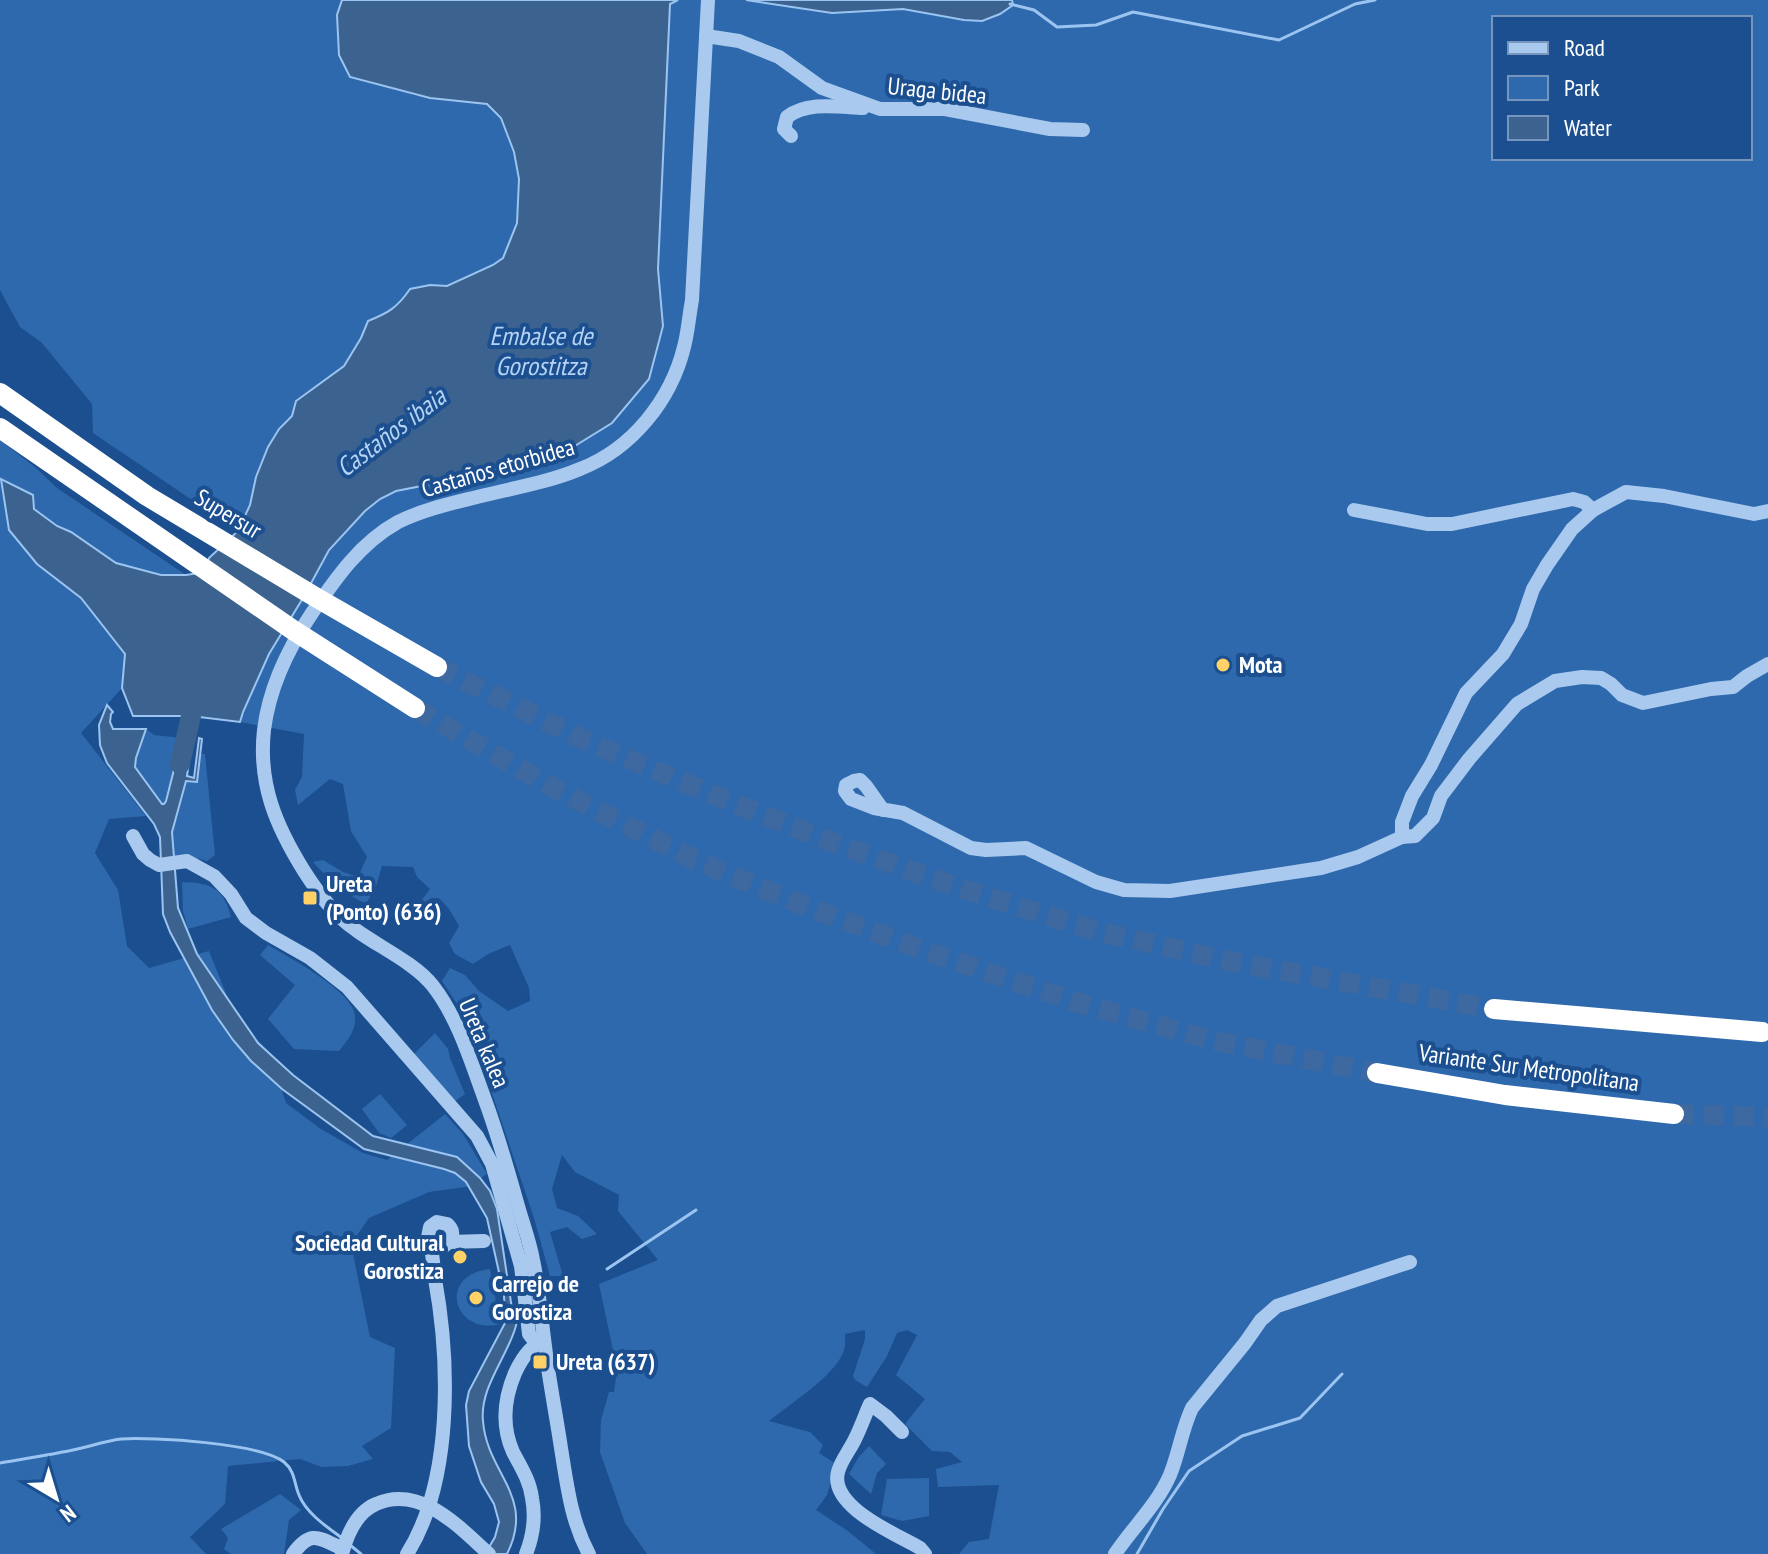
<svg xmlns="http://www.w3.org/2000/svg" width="1768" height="1554" viewBox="0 0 1768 1554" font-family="'PT Sans Narrow',sans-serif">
	<rect width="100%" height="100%" fill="#1b4f8f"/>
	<g fill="#2e69ad" fill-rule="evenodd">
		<path d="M 0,0 L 342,0 L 339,6 L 339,55 L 413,95 L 487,104 L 501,118 L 514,152 L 519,179 L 517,223 L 503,258 L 493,265 L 447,286 L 430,285 L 410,289 C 397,308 388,313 368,321 L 361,338 L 344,366 L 297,401 L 292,416 L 279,429 L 268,447 L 256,477 L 250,505 L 238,531 L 93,433 L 92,404 L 42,343 L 20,327 L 0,290 Z"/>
		<path d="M 678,0 L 1768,0 L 1768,1554 L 959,1554 L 969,1542 L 989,1539 L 999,1485 L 938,1487 L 936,1469 L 962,1462 L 950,1452 L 932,1451 L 905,1424 L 925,1399 L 896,1375 L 917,1335 L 907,1330 L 897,1333 L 887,1356 L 867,1387 L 855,1380 L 853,1376 L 865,1339 L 865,1330 L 845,1334 C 845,1341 846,1347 843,1353 C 833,1377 790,1404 769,1421 L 810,1432 L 823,1445 L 819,1453 L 836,1464 L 827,1495 L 816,1510 L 848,1531 L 876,1554 L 647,1554 L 625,1523 L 600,1452 L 601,1420 L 609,1392 L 614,1392 L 617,1369 L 599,1284 L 658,1260 L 618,1211 L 619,1195 L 575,1172 L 562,1155 L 552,1189 L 557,1208 L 578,1216 L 597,1234 L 582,1239 L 567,1227 L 550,1232 L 563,1276 L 550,1276 L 534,1218 L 475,1043 L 459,1007 L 442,981 L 450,968 L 465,975 L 479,991 L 508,1011 L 530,1001 L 529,988 L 510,945 L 488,954 L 473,964 L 455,954 L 449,943 L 459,926 L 449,909 L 439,898 L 431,898 L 407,921 L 394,920 L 418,905 L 430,889 L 417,877 L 413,867 L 382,866 L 376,886 L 366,904 C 345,894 328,879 313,862 L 323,860 L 343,872 L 358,877 L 367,857 L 351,831 L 343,784 L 330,779 L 298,805 L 295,790 L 302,777 L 304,734 L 240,722 L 243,712 L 269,654 L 303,599 L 329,550 L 365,511 L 380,499 L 396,491 L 468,477 L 540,459 L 663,326 L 658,269 L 670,3 ZM 1494,18 L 1750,18 L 1750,158 L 1494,158 Z"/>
		<polygon points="0,440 36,468 57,488 186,575 161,575 116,563 71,532 57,526 34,509 33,494 1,480 9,530 37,564 81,598 125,654 122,688 81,733 146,816 109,819 95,853 118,890 127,946 149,968 209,951 229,1001 246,1028 269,1052 286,1103 321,1129 363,1153 387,1160 445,1114 463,1134 487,1174 466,1187 429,1192 369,1218 351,1244 370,1337 395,1348 391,1428 362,1446 373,1459 348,1466 322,1467 300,1459 228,1466 225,1504 190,1537 206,1554 0,1554"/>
		<polygon points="146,729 154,735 182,738 164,804 162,804 136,771 135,763"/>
		<polygon points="200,754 205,754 215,855 207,861 187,856 174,858 172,832 186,780 197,782"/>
		<path d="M 182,882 C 212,883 223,888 231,917 L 188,929 L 183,911 Z"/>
		<path d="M 268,945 C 290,958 345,987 354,1011 C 359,1027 348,1040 339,1051 L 294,1049 L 268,1019 L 295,985 L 260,955 Z"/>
		<polygon points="435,1033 448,1049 450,1058 465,1094 454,1102 414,1054"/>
		<polygon points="380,1094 407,1125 391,1138 379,1133 362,1109"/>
		<path d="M 490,1269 L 500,1324 C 454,1336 436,1275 490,1269 Z"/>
		<polygon points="869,1446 886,1464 877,1473 871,1494 849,1474 858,1458"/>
		<polygon points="929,1478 929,1516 902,1521 881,1515 887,1479"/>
		<polygon points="280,1494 301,1510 289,1520 284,1554 231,1554 224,1549 228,1538 221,1529"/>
	</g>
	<g fill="#3c6290" stroke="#9cc4f0" stroke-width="2">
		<path d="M 342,0 L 678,0 L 670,4 L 658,269 L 663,326 L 649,379 L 612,423 L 565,452 L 549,449 L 540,459 L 468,477 L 396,491 L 380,499 L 365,511 L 329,550 L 303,598 L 269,654 L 243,712 L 240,722 L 191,716 L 133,716 L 122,688 L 125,654 L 81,598 L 37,564 L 9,530 L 1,479 L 33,495 L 34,509 L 57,526 L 71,532 L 116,563 L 161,575 L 186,575 L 205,572 L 209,558 L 238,531 L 250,505 L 256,477 L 268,447 L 279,429 L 292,416 L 296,401 L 344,366 L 361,338 L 368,321 C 388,313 397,308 410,289 L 430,285 L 447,286 L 493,265 L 503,258 L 517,223 L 519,179 L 514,152 L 501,118 L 487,104 L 430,98 L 350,77 L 339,55 L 337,15 Z"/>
		<polygon points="746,0 1012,0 1013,5 1000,14 982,21 964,20 903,9 832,13"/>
		<path d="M 107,705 L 113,712 L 111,714 L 110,722 L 113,729 L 146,729 L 136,758 L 135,767 L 162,804 L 164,804 L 166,801 L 182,738 L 192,739 L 187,776 L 194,778 L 199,738 L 202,739 L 197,782 L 186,781 L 172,832 L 178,908 L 197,954 L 258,1043 L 293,1075 L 373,1136 L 457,1157 L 480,1178 L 490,1191 L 497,1209 L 512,1309 L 519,1311 C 515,1350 479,1383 483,1421 C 487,1474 536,1496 507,1554 L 485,1554 L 495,1537 L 499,1522 L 494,1504 L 481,1482 L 469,1446 L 466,1405 L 469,1391 L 505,1323 L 504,1295 L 487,1218 L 466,1182 L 455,1173 L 444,1169 L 364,1149 L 282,1089 L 251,1061 L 233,1040 L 212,1010 L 170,932 L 163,914 L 160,837 L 154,824 L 107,763 L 100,745 L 99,725 Z"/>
	</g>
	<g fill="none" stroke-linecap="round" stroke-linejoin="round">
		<g stroke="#9cc4f0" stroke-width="3">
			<polyline points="1010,4 1034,10 1057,27 1096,25 1133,12 1279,40 1355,4 1375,0"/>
			<polyline points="607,1269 696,1210"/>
			<path d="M 0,1463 C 24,1459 49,1455 73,1450 C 88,1447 105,1441 121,1439 C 152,1437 261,1443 284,1462 C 295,1471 294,1483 299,1495 C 306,1513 327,1527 342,1538"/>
			<polyline points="350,1545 361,1554"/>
			<polyline points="1137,1554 1163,1509 1189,1471 1242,1436 1300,1418 1342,1374"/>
		</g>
		<polyline stroke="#3c6290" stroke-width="20" points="180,764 191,716 192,689"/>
		<g stroke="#3d69a0" stroke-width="20" stroke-dasharray="20 10" stroke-linecap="butt">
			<polyline points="437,667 584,740 728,801 829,841 959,888 1101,932 1233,962 1494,1009"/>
			<polyline points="415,708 555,789 695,860 800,904 931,953 1076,1002 1211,1040 1377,1073"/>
			<polyline points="1674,1114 1768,1117"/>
		</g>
		<g stroke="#a9c9ee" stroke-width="14">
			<polyline points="706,36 739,41 779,57 822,88 880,109 945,109 1050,129 1083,130"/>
			<path d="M 791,136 L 784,129 L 787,117 C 807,101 839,107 863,108"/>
			<polyline points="1354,510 1427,524 1452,524 1573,499 1584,502 1593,510"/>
			<polyline points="1768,511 1754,514 1664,496 1626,492 1593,510 1572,529 1547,565 1533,589 1521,624 1503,654 1466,693 1431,765 1412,796 1402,822 1402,837 1415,836 1433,818 1441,796 1469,759 1517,704 1555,681 1582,677 1601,678 1611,684 1622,695 1643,703 1711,689 1733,687 1747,676 1768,664"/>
			<polyline points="883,810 866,786 860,780 854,781 846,785 845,791 851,799 874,808 903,813 971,848 986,850 1026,848 1096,882 1124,890 1170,891 1321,868 1358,857 1402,837"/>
			<polyline points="133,836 143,854 150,860 159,865 187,861 214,876 231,894 246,918 266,933 310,958 347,987 477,1136 492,1164 521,1266 529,1334 536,1343"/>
			<polyline points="444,1246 449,1242 484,1241"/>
			<path d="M 902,1432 L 886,1416 L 870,1404 C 865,1415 861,1427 855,1439 C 850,1450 841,1460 838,1472 C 829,1507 896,1534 920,1548 L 925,1554"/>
			<path d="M 293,1554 C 311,1529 319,1538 343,1549"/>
			<path d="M 342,1554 C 347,1535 357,1512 376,1504 C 420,1484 459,1527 489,1554"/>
			<path d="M 407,1554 C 453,1481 450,1362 435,1279 C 433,1265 433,1250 428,1237 L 430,1227 L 437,1222 L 447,1224 C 453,1229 454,1235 449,1242"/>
			<path d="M 526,1554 C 533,1536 536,1518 532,1498 C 530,1481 521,1467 513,1452 C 501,1425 504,1399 515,1373 C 521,1360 530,1345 544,1341"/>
			<path d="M 589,1554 C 571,1521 567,1485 561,1448 C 556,1414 549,1380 545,1346 C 541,1317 539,1288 533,1260 C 530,1242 523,1224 518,1206 C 508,1171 498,1135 485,1100 C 471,1062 458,1018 433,986 C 415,963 379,947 356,930 C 334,915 318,893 304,871 C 276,826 258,784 264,730 C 269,689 289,647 312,613 C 336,578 360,543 398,522 C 424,509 453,503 481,496 C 514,488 549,482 580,469 C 632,449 671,400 684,347 C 688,332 689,316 692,300 L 708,0"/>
			<path d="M 1115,1554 C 1133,1527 1157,1505 1170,1475 C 1179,1453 1182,1429 1192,1408 L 1245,1343 L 1261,1320 L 1277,1306 L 1410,1262"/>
		</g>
		<g stroke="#fff" stroke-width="20">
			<polyline points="0,393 147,496 317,598 437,667"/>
			<polyline points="0,428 293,630 415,708"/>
			<polyline points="1494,1009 1762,1032"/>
			<polyline points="1377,1073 1505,1095 1674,1114"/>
		</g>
	</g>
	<g fill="#ffd166" stroke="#1b4f8f" stroke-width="3">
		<circle cx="1223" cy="665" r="8"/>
		<rect x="302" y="890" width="16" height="16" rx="4"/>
		<circle cx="460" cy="1257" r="8"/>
		<circle cx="476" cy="1298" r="8"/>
		<rect x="532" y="1354" width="16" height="16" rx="4"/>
	</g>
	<g text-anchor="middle" stroke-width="8" stroke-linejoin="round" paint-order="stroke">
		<g font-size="24" fill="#fff" stroke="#1b4f8f">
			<text transform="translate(937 91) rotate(6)" y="8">Uraga bidea</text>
			<text transform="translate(498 468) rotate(-16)" y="8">Castaños etorbidea</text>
			<text transform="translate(228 514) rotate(31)" y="8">Supersur</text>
			<text transform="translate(484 1043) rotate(67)" y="8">Ureta kalea</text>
			<text transform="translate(1529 1068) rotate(8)" y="8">Variante Sur Metropolitana</text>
		</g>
		<g font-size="24" font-weight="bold" fill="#fff" stroke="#1b4f8f" text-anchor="start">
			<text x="1239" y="673">Mota</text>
			<text x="326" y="892">Ureta<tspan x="326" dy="28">(Ponto) (636)</tspan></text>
			<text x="444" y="1251" text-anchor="end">Sociedad Cultural<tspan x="444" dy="28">Gorostiza</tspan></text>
			<text x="492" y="1292">Carrejo de<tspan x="492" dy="28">Gorostiza</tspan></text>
			<text x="556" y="1370">Ureta (637)</text>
		</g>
		<g font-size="26" font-style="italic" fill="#b5d3f5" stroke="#1b4f8f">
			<text x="541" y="345">Embalse de<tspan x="541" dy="30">Gorostitza</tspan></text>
			<text transform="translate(391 432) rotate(-37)" y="9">Castaños ibaia</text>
		</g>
	</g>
	<rect x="1492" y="16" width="260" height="144" fill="#1b4f8f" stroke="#7695bc" stroke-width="2"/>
	<rect x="1508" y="42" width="40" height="12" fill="#a9c9ee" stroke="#7695bc" stroke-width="2"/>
	<text x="1564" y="56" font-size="24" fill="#ffffff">Road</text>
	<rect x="1508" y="76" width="40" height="24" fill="#2e69ad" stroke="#7695bc" stroke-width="2"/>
	<text x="1564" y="96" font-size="24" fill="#ffffff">Park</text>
	<rect x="1508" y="116" width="40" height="24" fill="#3c6290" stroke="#7695bc" stroke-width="2"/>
	<text x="1564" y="136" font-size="24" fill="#ffffff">Water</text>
	<g transform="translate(56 1498) rotate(142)" stroke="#1b4f8f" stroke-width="6" paint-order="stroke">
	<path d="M0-6L14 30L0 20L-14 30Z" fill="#ffffff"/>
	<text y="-12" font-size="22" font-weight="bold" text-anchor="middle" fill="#ffffff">N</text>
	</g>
</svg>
